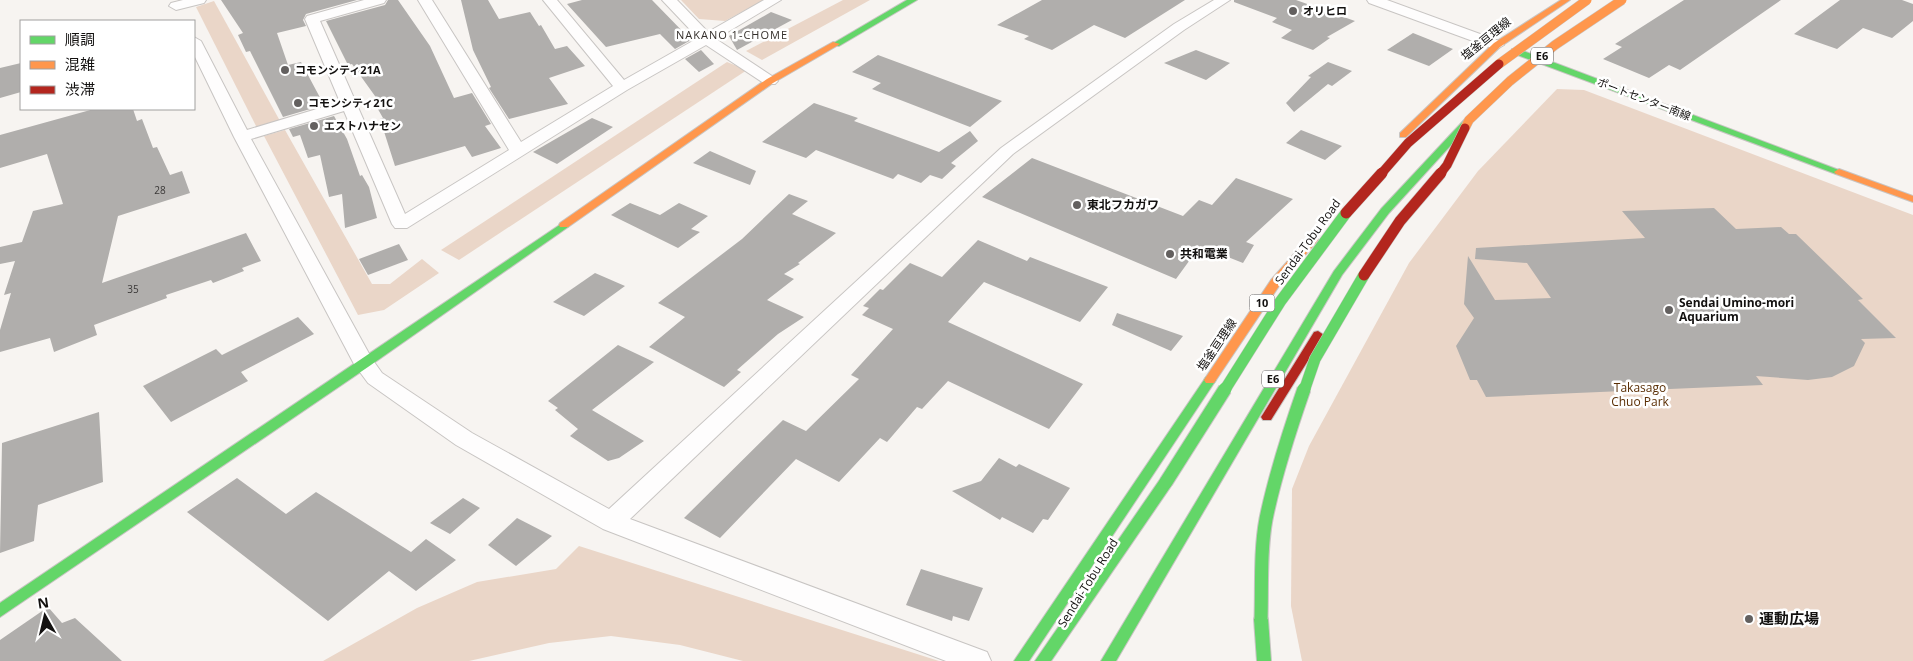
<svg xmlns="http://www.w3.org/2000/svg" width="1913" height="661" viewBox="0 0 1913 661" font-family="'Open Sans','Noto Sans JP',sans-serif">
	<rect width="100%" height="100%" fill="#f7f4f1"/>
	<g fill="#ead6c8">
		<polygon points="681,0 764,0 725,21 699,19"/>
		<polygon points="843,0 870,0 762,60 746,51"/>
		<polygon points="214,1 280,121 257,128 196,7"/>
		<polygon points="727,62 747,70 459,260 441,250"/>
		<polygon points="1557,89 1584,90 1913,215 1913,661 1302,661 1291,606 1292,489 1309,446 1409,263 1478,171"/>
		<polygon points="285,130 372,284 390,284 422,259 439,273 384,310 358,315 264,136"/>
		<polygon points="579,546 939,661 743,661 680,645 611,636 549,643 469,661 323,661 417,608 477,582 556,569"/>
	</g>
	<g fill="#b0aeac">
		<polygon points="221,0 357,0 306,14 303,20 306,26 277,33 288,65 301,62 324,105 283,117 250,51 246,52 238,35 243,33"/>
		<polygon points="388,0 398,0 430,46 454,98 472,93 491,124 485,126 501,148 472,157 465,146 395,166 380,119 383,118 375,104 380,103 352,64 348,65 326,21 385,5"/>
		<polygon points="461,0 488,0 499,19 530,12 539,26 541,25 555,49 567,46 585,66 549,78 568,104 509,119 489,88 491,87 473,50"/>
		<polygon points="582,0 652,0 691,40 675,49 660,34 606,47 567,4"/>
		<polygon points="1042,0 1185,0 1125,38 1094,25 1052,50 1024,39 1029,36 997,25"/>
		<polygon points="1234,0 1296,0 1355,21 1327,37 1330,38 1313,50 1281,38 1292,30 1272,22 1277,18 1234,2"/>
		<polygon points="1684,0 1781,0 1680,70 1669,65 1649,78 1603,59 1622,47 1615,44"/>
		<polygon points="1840,0 1902,0 1913,4 1913,21 1892,38 1863,28 1837,49 1794,34"/>
		<polygon points="771,12 792,20 737,50 729,36"/>
		<polygon points="1413,33 1453,49 1429,66 1387,50"/>
		<polygon points="701,50 714,64 699,72 685,59"/>
		<polygon points="1196,50 1230,63 1206,80 1164,63"/>
		<polygon points="878,55 1002,101 970,127 872,89 881,83 852,72"/>
		<polygon points="1328,62 1352,71 1332,86 1328,84 1294,112 1286,103 1311,77 1308,76"/>
		<polygon points="21,63 21,92 0,98 0,68"/>
		<polygon points="814,103 858,118 854,121 939,152 970,131 978,141 951,163 956,166 942,179 930,175 921,183 898,174 893,179 816,150 806,158 762,142"/>
		<polygon points="94,109 133,109 137,121 142,119 153,148 157,147 170,175 182,171 190,193 118,216 102,283 246,233 261,261 242,268 244,271 213,283 211,280 166,295 167,298 94,325 97,335 54,352 50,338 0,352 0,330 11,293 4,295 15,261 0,264 0,247 22,242 33,211 63,204 47,154 0,168 0,135"/>
		<polygon points="334,116 347,139 360,176 362,175 369,187 377,218 345,228 342,194 329,197 320,155 308,158 300,135 293,137 289,129"/>
		<polygon points="592,118 613,127 557,164 533,152"/>
		<polygon points="1301,130 1342,146 1325,160 1286,143"/>
		<polygon points="710,151 756,171 750,185 693,163"/>
		<polygon points="1032,158 1183,216 1199,200 1212,205 1236,178 1293,199 1246,242 1254,245 1243,263 1200,246 1176,279 982,197"/>
		<polygon points="789,194 808,201 792,214 836,233 798,263 800,264 784,274 794,279 767,300 804,317 778,334 737,370 741,372 724,387 649,347 685,317 658,303 742,239"/>
		<polygon points="630,203 660,215 679,203 708,216 691,229 700,232 678,248 611,215"/>
		<polygon points="1714,208 1736,229 1781,227 1789,234 1796,234 1863,299 1858,300 1896,338 1861,339 1865,343 1854,366 1832,377 1808,380 1756,376 1763,385 1486,397 1477,380 1470,380 1456,346 1474,318 1464,304 1468,256 1495,300 1551,298 1527,263 1475,259 1476,248 1645,238 1622,211"/>
		<polygon points="978,240 1027,261 1030,257 1108,287 1080,322 984,282 948,322 1083,384 1049,429 948,381 922,409 917,407 887,442 880,438 839,482 796,459 720,538 684,518 783,420 806,431 859,379 851,375 893,329 862,315 869,308 863,306 880,289 883,290 910,263 942,277"/>
		<polygon points="399,244 408,260 368,275 359,259"/>
		<polygon points="595,273 625,286 584,316 553,302"/>
		<polygon points="1117,313 1183,336 1171,351 1112,325"/>
		<polygon points="298,317 314,334 241,372 248,381 171,422 143,386 216,349 222,355"/>
		<polygon points="618,345 654,362 592,410 644,441 619,458 608,461 570,436 578,429 555,410 558,408 548,401"/>
		<polygon points="99,412 103,482 38,505 34,541 0,553 2,443"/>
		<polygon points="999,458 1016,467 1019,464 1070,488 1048,520 1043,519 1033,533 1002,517 1000,520 952,491 981,481"/>
		<polygon points="237,478 286,514 316,492 411,552 426,539 456,560 416,591 389,571 328,621 187,512"/>
		<polygon points="463,498 480,508 450,534 430,523"/>
		<polygon points="517,518 552,536 516,566 488,545"/>
		<polygon points="921,569 983,588 969,621 953,616 952,621 906,605"/>
		<polygon points="48,607 62,623 75,618 122,661 0,661 0,640"/>
	</g>
	<g fill="none" stroke-linecap="round" stroke-linejoin="round">
		<g stroke="#c8c5c3" stroke-width="2">
			<g id="street">
				<polygon points="183,0 206,0 204,3 176,10 169,6 171,3"/>
				<polygon points="364,0 386,0 384,3 320,21 405,214 509,150 418,0 432,0 521,142 613,86 543,0 557,0 624,80 698,38 662,0 677,0 708,32 764,0 781,0 716,39 775,78 778,81 775,84 765,84 706,45 627,90 407,228 395,228 392,224 344,111 251,139 372,359 382,373 472,433 609,509 1001,148 1174,24 1214,0 1230,0 1184,30 1013,154 630,519 987,652 991,661 946,661 603,529 456,445 368,383 354,364 234,137 194,55 194,37 201,41 247,130 340,102 305,19 307,16"/>
				<polygon points="1367,0 1387,0 1502,42 1504,45 1497,49 1492,48 1369,3"/>
			</g>
		</g>
		<g stroke="#c8c5c3" stroke-width="2">
			<g id="fast">
				<polygon points="907,0 917,0 839,46 832,44"/>
				<polygon points="1512,49 1518,49 1844,172 1842,174 1836,174 1512,53"/>
				<polygon points="1469,117 1472,118 1472,122 1389,213 1342,275 1116,661 1101,661 1334,271 1381,209 1466,118"/>
				<polygon points="564,222 569,225 568,227 368,367 0,617 0,603"/>
				<polygon points="1210,376 1214,377 1216,380 1214,383 1029,661 1014,661 1206,377"/>
				<polygon points="1166,477 1171,478 1172,482 1171,486 1051,661 1035,661 1161,478"/>
				<polygon points="1261,613 1266,614 1268,619 1271,661 1257,661 1254,619 1256,614"/>
			</g>
		</g>
		<g stroke="#c8c5c3" stroke-width="2">
			<g id="slow">
				<polygon points="1561,0 1570,0 1500,47 1406,137 1400,137 1400,133 1494,43"/>
				<polygon points="833,42 840,44 773,83 568,227 560,227 559,225 560,223 767,79"/>
				<polygon points="1839,169 1913,196 1913,202 1836,174 1834,172"/>
				<polygon points="1313,236 1318,239 1317,241 1279,286 1214,383 1206,383 1204,380 1206,377 1271,280 1309,237"/>
			</g>
		</g>
		<g stroke="#c8c5c3" stroke-width="2">
			<polygon id="jam" points="1318,331 1324,335 1271,420 1263,420 1261,417 1263,414 1314,332"/>
		</g>
		<use href="#street" fill="#fefdfd" fill-rule="evenodd"/>
		<use href="#fast" fill="#63d668" fill-rule="evenodd"/>
		<use href="#slow" fill="#ff974d" fill-rule="evenodd"/>
		<use href="#jam" fill="#b3261e" fill-rule="evenodd"/>
		<g stroke="#c8c5c3" stroke-width="12" stroke-linecap="butt">
			<g id="fast-bridge-far1">
				<polyline points="1224,391 1280,302 1346,213"/>
				<polyline points="1304,391 1315,359 1364,275"/>
			</g>
		</g>
		<g stroke="#c8c5c3" stroke-width="15" stroke-linecap="butt">
			<g id="fast-bridge">
				<polyline points="1166,482 1225,389"/>
				<path d="M 1261,619 C 1262,586 1260,551 1266,519 C 1275,475 1289,432 1304,389"/>
			</g>
		</g>
		<g stroke="#c8c5c3" stroke-width="10" stroke-linecap="butt">
			<g id="slow-bridge">
				<polyline points="1499,64 1587,0"/>
				<polyline points="1465,128 1469,120 1510,81 1555,45 1622,0"/>
			</g>
		</g>
		<g stroke="#c8c5c3" stroke-width="10" stroke-linecap="butt">
			<g id="jam-bridge-far1">
				<polyline points="1381,174 1408,143 1499,64"/>
				<polyline points="1440,174 1447,165 1465,128"/>
			</g>
		</g>
		<g stroke="#c8c5c3" stroke-width="12" stroke-linecap="butt">
			<g id="jam-bridge">
				<polyline points="1346,213 1382,173"/>
				<polyline points="1364,275 1400,221 1441,173"/>
			</g>
		</g>
		<use href="#fast-bridge-far1" stroke="#63d668" stroke-width="11"/>
		<use href="#fast-bridge" stroke="#63d668" stroke-width="13"/>
		<use href="#slow-bridge" stroke="#ff974d" stroke-width="9"/>
		<use href="#jam-bridge-far1" stroke="#b3261e" stroke-width="9"/>
		<use href="#jam-bridge" stroke="#b3261e" stroke-width="11"/>
	</g>
	<g fill="#63605f" stroke="#fff" stroke-width="2">
		<circle cx="1293" cy="11" r="5"/>
		<circle cx="285" cy="70" r="5"/>
		<circle cx="298" cy="103" r="5"/>
		<circle cx="314" cy="126" r="5"/>
		<circle cx="1077" cy="205" r="5"/>
		<circle cx="1170" cy="254" r="5"/>
		<circle cx="1669" cy="310" r="5"/>
		<circle cx="1749" cy="619" r="5"/>
	</g>
	<g text-anchor="middle" stroke-width="5" stroke-linejoin="round" paint-order="stroke">
		<g font-size="10" fill="#3a3837">
			<text x="160" y="194">28</text>
			<text x="133" y="293">35</text>
		</g>
		<g font-size="11" font-weight="bold" fill="#131110" stroke="#fff" text-anchor="start">
			<text x="1303" y="15">オリヒロ</text>
			<text x="295" y="74">コモンシティ21A</text>
			<text x="308" y="107">コモンシティ21C</text>
			<text x="324" y="130">エストハナセン</text>
		</g>
		<g font-size="11" letter-spacing="1" fill="#342f2b" stroke="#fff">
			<text x="732" y="39">NAKANO 1-CHOME</text>
		</g>
		<g fill="#fff" stroke="#5a5858" stroke-width="1">
			<rect x="1531" y="47.5" width="22" height="17" rx="4"/>
			<rect x="1249.5" y="294.5" width="25" height="17" rx="4"/>
			<rect x="1262" y="370.5" width="22" height="17" rx="4"/>
		</g>
		<g font-size="11" font-weight="bold" fill="#131110">
			<text x="1542" y="60">E6</text>
			<text x="1262" y="307">10</text>
			<text x="1273" y="383">E6</text>
		</g>
		<g font-size="11" fill="#131110" stroke="#fff">
			<text transform="translate(1644 99) rotate(21)" y="4">ポートセンター南線</text>
		</g>
		<g font-size="12" fill="#131110" stroke="#fff">
			<text transform="translate(1486 39) rotate(-39)" y="4">塩釜亘理線</text>
			<text transform="translate(1308 242) rotate(-54)" y="4">Sendai-Tobu Road</text>
			<text transform="translate(1217 345) rotate(-56)" y="4">塩釜亘理線</text>
			<text transform="translate(1088 583) rotate(-58)" y="4">Sendai-Tobu Road</text>
		</g>
		<g font-size="12" font-weight="bold" fill="#131110" stroke="#fff" text-anchor="start">
			<text x="1087" y="209">東北フカガワ</text>
			<text x="1180" y="258">共和電業</text>
			<text x="1679" y="307">Sendai Umino-mori<tspan x="1679" dy="14">Aquarium</tspan></text>
		</g>
		<g font-size="12" fill="#5a2e04" stroke="#fff">
			<text x="1640" y="392">Takasago<tspan x="1640" dy="14">Chuo Park</tspan></text>
		</g>
		<g font-size="15" font-weight="bold" fill="#131110" stroke="#fff" text-anchor="start">
			<text x="1759" y="624">運動広場</text>
		</g>
	</g>
	<rect x="20" y="20" width="175" height="90" fill="#ffffff" stroke="#a1a09f"/>
	<rect x="30" y="36" width="25" height="8" fill="#63d668" stroke="#a1a09f"/>
	<text x="65" y="45" font-size="15" fill="#131110">順調</text>
	<rect x="30" y="61" width="25" height="8" fill="#ff974d" stroke="#a1a09f"/>
	<text x="65" y="70" font-size="15" fill="#131110">混雑</text>
	<rect x="30" y="86" width="25" height="8" fill="#b3261e" stroke="#a1a09f"/>
	<text x="65" y="95" font-size="15" fill="#131110">渋滞</text>
	<g transform="translate(45 616) rotate(352)" stroke="#ffffff" stroke-width="4" paint-order="stroke">
	<path d="M0-4L9 19L0 12L-9 19Z" fill="#131110"/>
	<text y="-8" font-size="14" font-weight="bold" text-anchor="middle" fill="#131110">N</text>
	</g>
</svg>
